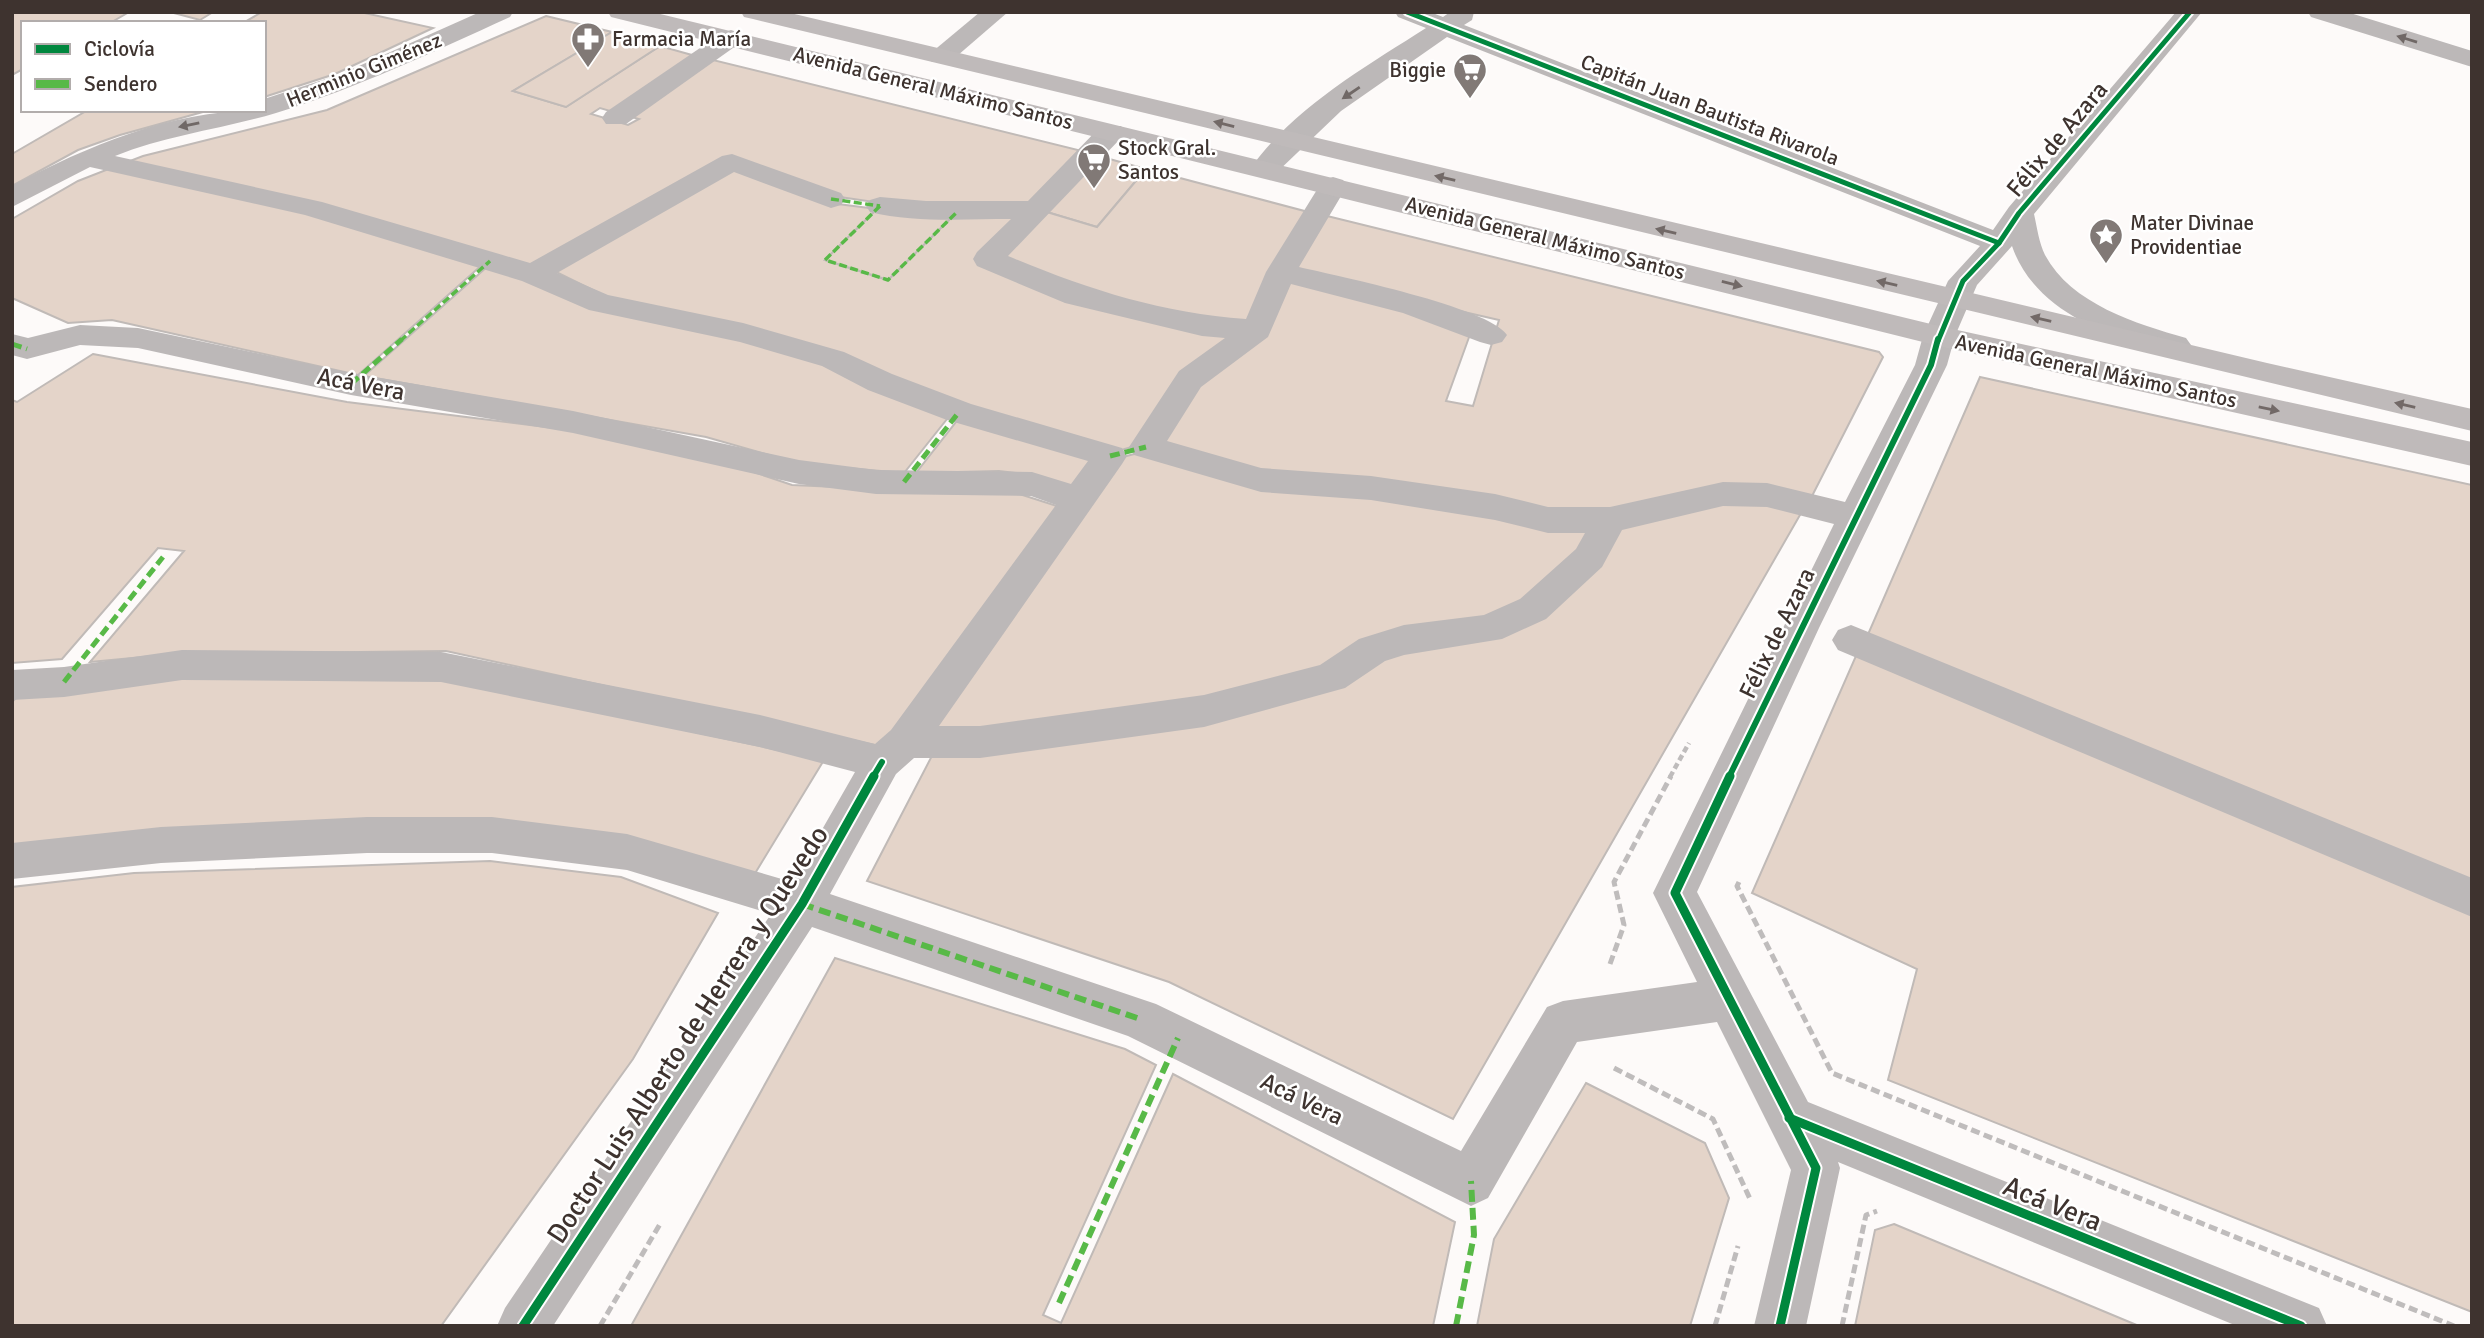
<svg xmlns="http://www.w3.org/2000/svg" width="2484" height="1338" viewBox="0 0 2484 1338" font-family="Signika,sans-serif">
	<rect width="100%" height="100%" fill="#fdfaf9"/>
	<g fill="#e4d4c9" stroke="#c0bab7" stroke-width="2">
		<polygon points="12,12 129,12 110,23 23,23 23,69 12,75"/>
		<polygon points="170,12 213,12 200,20"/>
		<polygon points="262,12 360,12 433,28 335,74 264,97 264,23 243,23"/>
		<polygon points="546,16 612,32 513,91 566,107 660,46 699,57 617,113 600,108 591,114 628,125 639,119 628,116 709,59 1086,152 1033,207 881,203 833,196 733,158 534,270 122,164 143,156 327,110"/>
		<polygon points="612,32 660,46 566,107 513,91"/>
		<polygon points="88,110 210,110 120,135 78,150 12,186 12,154"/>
		<polygon points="1095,155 1146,169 1097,227 1040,210"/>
		<polygon points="733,165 830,203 877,209 825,260 888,280 953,216 1024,214 978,261 1246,333 1142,444 1111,453 607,297 552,270"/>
		<polygon points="111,168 313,213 483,264 358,375 112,320 68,323 12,298 12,219 78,181"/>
		<polygon points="1146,169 1312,213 1254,327 1079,294 993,259 1040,210 1097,227"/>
		<polygon points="877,209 953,216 888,280 825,260"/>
		<polygon points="1319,214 1879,352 1883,357 1811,498 1548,515 1263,476 1154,445 1193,381 1261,331 1284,274 1472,329 1446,401 1473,406 1499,320 1285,271"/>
		<polygon points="488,266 824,363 951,414 904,473 801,464 706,437 364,376"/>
		<polygon points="93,354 347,402 578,431 721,461 792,485 905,490 1004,489 1060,507 884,747 446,651 175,654 90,662 184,551 158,548 62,659 12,663 12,400 17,402"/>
		<polygon points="1980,377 2472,485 2472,889 1866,639"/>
		<polygon points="960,417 1102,459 1076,491 1031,475 999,471 916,473"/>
		<polygon points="1146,451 1602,525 1530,606 1202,706 917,736 1115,459"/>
		<polygon points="1726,501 1804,508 1453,1119 1169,982 867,881 935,750 1334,685 1407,648 1541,614 1618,526"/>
		<polygon points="1859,649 2472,905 2472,1312 1888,1080 1917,969 1752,893"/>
		<polygon points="176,677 439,677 824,760 754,875 634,838 12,846 12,702 18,696"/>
		<polygon points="490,861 621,877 718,913 633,1059 441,1326 12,1326 12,887 134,873"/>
		<polygon points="835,958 1125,1049 1156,1065 1043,1315 1061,1323 1173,1074 1455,1222 1433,1326 631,1326"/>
		<polygon points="1586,1083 1705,1143 1729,1198 1690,1326 1477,1326 1494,1239"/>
		<polygon points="1894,1224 2139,1326 1855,1326 1875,1230"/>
	</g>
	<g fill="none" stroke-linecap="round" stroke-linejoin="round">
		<polyline stroke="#bfbcbc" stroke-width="4.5" stroke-dasharray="6 3.5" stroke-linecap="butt" points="1670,777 1689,743"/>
		<g stroke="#bfbcbc" stroke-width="5" stroke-dasharray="9 4.5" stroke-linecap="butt">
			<polyline points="1739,882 1737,886 1832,1073 2454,1326"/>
			<polyline points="1610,964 1624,925 1614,882 1671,776"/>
			<polyline points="1614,1068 1713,1119 1751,1201"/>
			<polyline points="600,1326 660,1224"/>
			<polyline points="1715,1326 1738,1246"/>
			<polyline points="1842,1326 1866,1215 1877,1211"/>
		</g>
		<g fill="#bcb8b8" fill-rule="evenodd">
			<path d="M 480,12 L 513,12 L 510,17 C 433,52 357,88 276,113 C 223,129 167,135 115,156 L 322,202 L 530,263 L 722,156 L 732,154 L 841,193 L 845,199 L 841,205 L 831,208 L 734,172 L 557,273 L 608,295 L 743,323 L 844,352 L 892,374 L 971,404 L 1122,448 L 1127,456 L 1122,464 L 939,726 L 980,726 L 1204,695 L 1320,665 L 1359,639 L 1404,625 L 1484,615 L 1520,599 L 1576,549 L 1585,533 L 1548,533 L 1495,520 L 1371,500 L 1261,492 L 1134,455 L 1129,447 L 1179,371 L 1225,338 L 1202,336 L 1065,303 L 977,266 L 973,259 L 977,252 L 1011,219 C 965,219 915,223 870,212 L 866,206 L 870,200 L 880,197 L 926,201 L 1028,201 L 1101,126 L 1121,126 L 1125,132 L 1121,138 L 1008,256 C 1087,289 1160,313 1246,319 L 1266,272 L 1323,180 L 1333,177 L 1343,180 L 1347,186 L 1299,267 C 1337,276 1489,307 1507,335 L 1502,342 L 1491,345 L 1480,342 L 1403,313 L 1291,284 L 1268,337 L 1201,387 L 1167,441 L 1261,468 L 1371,476 L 1495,494 L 1548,507 L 1610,507 L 1723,482 L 1767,483 L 1845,502 L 1915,365 L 1923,336 L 1948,281 L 1980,246 L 1447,37 L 1341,111 L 1274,175 L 1264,177 L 1254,175 L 1250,169 C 1292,109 1365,67 1426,28 L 1398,17 L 1395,12 L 1430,12 L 1443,17 L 1450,12 L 1474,12 L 1472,20 L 1464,25 L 1993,230 L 2009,207 L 2176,12 L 2202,12 L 2034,214 C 2037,227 2039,243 2045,255 C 2071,304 2137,324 2186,338 L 2191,345 L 2186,352 C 2170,357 2155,350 2139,345 C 2088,329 2030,300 2012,246 L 1977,285 L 1955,336 L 1947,365 L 1819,628 L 1697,892 L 1808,1102 L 2319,1308 L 2327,1326 L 2237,1326 L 1838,1162 L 1840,1168 L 1806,1326 L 1754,1326 L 1791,1170 L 1717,1022 L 1577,1042 L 1488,1198 L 1471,1206 L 1128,1036 L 812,927 L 553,1326 L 497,1326 L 505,1308 L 771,914 L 627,870 L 492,853 L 367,853 L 161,863 L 12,879 L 12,843 L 161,827 L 367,817 L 492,817 L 627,834 L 792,882 L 855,772 L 760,747 L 441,682 L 182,680 L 64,697 L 12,700 L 12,670 L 64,667 L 182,650 L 441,652 L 760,715 L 875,744 L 891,730 L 1056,505 L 1031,496 L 876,494 L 799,484 L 573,433 L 351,395 L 138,348 L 80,345 L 27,359 L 12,355 L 12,334 L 28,338 L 80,325 L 138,328 L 351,373 L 573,411 L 799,460 L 876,470 L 1032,472 L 1071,484 L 1088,461 L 947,420 L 868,390 L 822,366 L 740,342 L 589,310 L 522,281 L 305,215 L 90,167 L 12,207 L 12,186 C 92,144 173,110 264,110 L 264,99 L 341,74 ZM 1723,506 L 1767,507 L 1834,524 L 1653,893 L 1697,982 L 1563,1001 L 1547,1007 L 1461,1151 L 1156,1004 L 830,894 L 896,774 L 914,758 L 980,758 L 1204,727 L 1345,688 L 1385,661 L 1404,655 L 1502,639 L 1546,619 L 1602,567 L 1622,530 Z"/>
			<polygon points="980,12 1008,12 950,62 932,62 928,57 932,52"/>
			<polygon points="2308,12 2347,12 2472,51 2472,67 2311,17"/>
			<polygon points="731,30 740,33 744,38 740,43 626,124 606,124 602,118 606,112 722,33"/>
			<polygon points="1851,625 2472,878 2472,917 1838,650 1832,640 1838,630"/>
		</g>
		<g fill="#bfbaba" fill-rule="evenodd">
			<polygon points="608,12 652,12 1939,326 2472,442 2472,466 1939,346 611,17"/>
			<polygon points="741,12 786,12 2267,363 2472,409 2472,431 753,19 744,17"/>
		</g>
		<g stroke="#58b947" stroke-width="3.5" stroke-dasharray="8 3.5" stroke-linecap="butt">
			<polyline points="831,199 880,206"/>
			<polyline points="880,206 825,260 888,280 958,211"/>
			<polyline points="400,341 490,261"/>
		</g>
		<g stroke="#58b947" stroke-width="5" stroke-dasharray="10 5" stroke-linecap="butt">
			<polyline points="12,344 27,349"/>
			<polyline points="351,384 402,339"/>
			<polyline points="1110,456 1146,447"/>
			<polyline points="904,482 959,412"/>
			<polyline points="64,682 163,557"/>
		</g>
		<g stroke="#58b947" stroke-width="6" stroke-dasharray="12 6" stroke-linecap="butt">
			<polyline points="802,904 1140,1019"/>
			<polyline points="1059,1303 1178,1038"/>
			<polyline points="1456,1326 1474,1235 1471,1181"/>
		</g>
		<g stroke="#fff" stroke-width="9">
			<g id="cycleway-far2">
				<polyline points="1407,12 1999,243"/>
				<polyline points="1938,341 1963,281 1999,243 2019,213 2190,12"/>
			</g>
		</g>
		<g stroke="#fff" stroke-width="10">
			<g id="cycleway-far1">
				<polyline points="873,777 882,762"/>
				<polyline points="1729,777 1931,365 1938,339"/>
			</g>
		</g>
		<g stroke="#fff" stroke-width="13">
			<g id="cycleway">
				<polyline points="1730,776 1675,893 1816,1168 1780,1326"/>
				<polyline points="1789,1118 2301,1326"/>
				<polyline points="523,1326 802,904 874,776"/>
			</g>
		</g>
		<use href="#cycleway-far2" stroke="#00873e" stroke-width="5"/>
		<use href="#cycleway-far1" stroke="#00873e" stroke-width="6"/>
		<use href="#cycleway" stroke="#00873e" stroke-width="9"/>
	</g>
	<defs><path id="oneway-solid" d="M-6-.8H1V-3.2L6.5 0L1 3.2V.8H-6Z" transform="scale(1.75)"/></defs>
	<g fill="#706866">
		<use href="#oneway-solid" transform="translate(2407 39) rotate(-163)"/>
		<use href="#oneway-solid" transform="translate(1351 93) rotate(146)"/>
		<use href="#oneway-solid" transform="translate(189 125) rotate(168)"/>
	</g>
	<g fill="#726967">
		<use href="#oneway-solid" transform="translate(1224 124) rotate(-166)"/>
		<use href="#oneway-solid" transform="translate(1445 178) rotate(-167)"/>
		<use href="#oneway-solid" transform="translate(1666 231) rotate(-167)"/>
		<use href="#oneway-solid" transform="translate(1887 283) rotate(-167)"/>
		<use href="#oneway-solid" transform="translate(1732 284) rotate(14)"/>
		<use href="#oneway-solid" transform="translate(2041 319) rotate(-167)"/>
		<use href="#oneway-solid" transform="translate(2405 405) rotate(-167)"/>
		<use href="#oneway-solid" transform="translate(2269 409) rotate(12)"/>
	</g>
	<defs>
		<g id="pharmacy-pin" transform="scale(1.75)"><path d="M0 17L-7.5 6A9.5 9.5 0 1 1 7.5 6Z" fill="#817976" stroke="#fff"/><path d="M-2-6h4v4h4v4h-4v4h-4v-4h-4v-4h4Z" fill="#fff"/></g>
		<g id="supermarket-pin" transform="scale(1.75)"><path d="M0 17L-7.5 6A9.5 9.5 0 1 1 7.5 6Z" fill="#817976" stroke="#fff"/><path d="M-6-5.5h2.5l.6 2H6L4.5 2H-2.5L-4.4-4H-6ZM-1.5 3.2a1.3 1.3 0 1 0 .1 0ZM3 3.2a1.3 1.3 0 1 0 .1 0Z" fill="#fff"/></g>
		<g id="sight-pin" transform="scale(1.75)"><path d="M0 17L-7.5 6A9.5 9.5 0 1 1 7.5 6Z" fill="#817976" stroke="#fff"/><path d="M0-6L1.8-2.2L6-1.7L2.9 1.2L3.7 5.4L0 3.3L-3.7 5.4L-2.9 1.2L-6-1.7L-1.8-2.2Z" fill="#fff"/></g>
	</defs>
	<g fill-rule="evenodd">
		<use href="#pharmacy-pin" x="588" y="39"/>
		<use href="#supermarket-pin" x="1470" y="70"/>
		<use href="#supermarket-pin" x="1094" y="160"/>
		<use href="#sight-pin" x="2106" y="235"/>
	</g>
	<g text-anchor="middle" stroke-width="5" stroke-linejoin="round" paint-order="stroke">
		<g font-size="21" fill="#3e332f" stroke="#fff" text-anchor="start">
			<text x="612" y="46">Farmacia María</text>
			<text x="1446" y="77" text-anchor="end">Biggie</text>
			<text x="1118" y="155">Stock Gral.<tspan x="1118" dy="24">Santos</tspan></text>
			<text x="2130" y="230">Mater Divinae<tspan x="2130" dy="24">Providentiae</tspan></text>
		</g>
		<g font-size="21" fill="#3e332f" stroke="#fff">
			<text transform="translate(364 70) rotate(-22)" y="7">Herminio Giménez</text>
			<text transform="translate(933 88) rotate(14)" y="7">Avenida General Máximo Santos</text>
			<text transform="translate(1710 110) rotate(21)" y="7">Capitán Juan Bautista Rivarola</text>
			<text transform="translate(1545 238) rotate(14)" y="7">Avenida General Máximo Santos</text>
			<text transform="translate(2096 371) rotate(12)" y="7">Avenida General Máximo Santos</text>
		</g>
		<g font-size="24" fill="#3e332f" stroke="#fff">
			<text transform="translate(2057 139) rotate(-50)" y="8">Félix de Azara</text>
			<text transform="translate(361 384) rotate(11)" y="8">Acá Vera</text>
			<text transform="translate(1777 633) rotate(-64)" y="8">Félix de Azara</text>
			<text transform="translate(1302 1099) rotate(26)" y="8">Acá Vera</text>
		</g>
		<g font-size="28" fill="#3e332f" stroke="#fff">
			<text transform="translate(687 1034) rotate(-57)" y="10">Doctor Luis Alberto de Herrera y Quevedo</text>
			<text transform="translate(2053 1203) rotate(22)" y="10">Acá Vera</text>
		</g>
	</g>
	<rect width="2484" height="1338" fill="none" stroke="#3e332f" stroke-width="28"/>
	<rect x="21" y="21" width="245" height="91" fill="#ffffff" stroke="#b2adac" stroke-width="2"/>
	<rect x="35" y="44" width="35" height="10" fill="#00873e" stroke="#b2adac" stroke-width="2"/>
	<text x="84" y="56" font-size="21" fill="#3e332f">Ciclovía</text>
	<rect x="35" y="79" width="35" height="10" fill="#58b947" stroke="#b2adac" stroke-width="2"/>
	<text x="84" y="91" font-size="21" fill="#3e332f">Sendero</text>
</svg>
